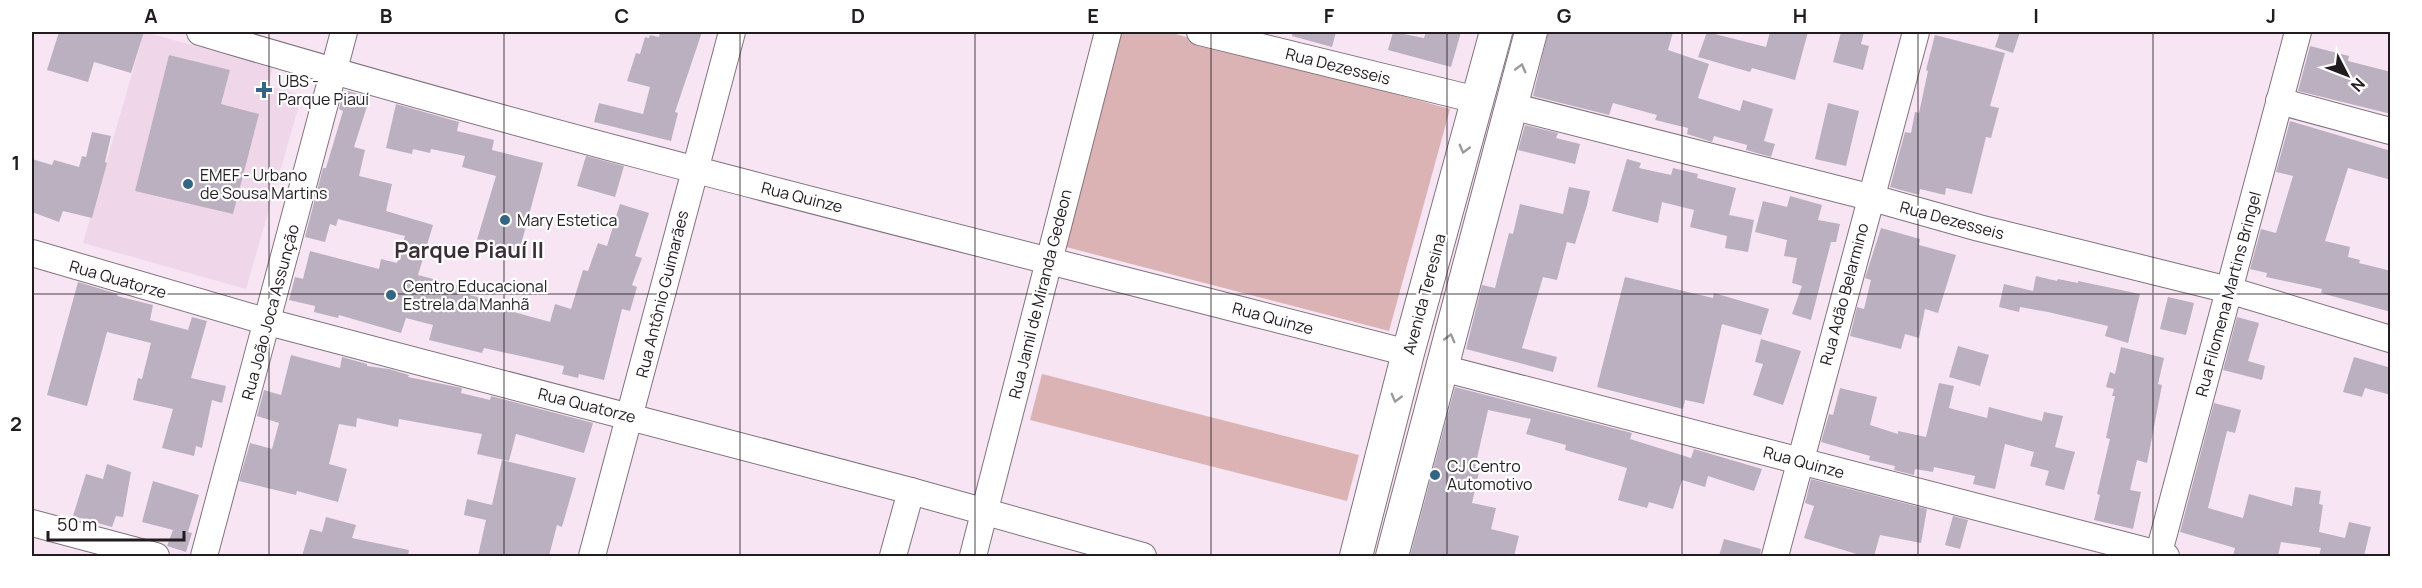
<svg xmlns="http://www.w3.org/2000/svg" width="2422" height="588" viewBox="0 0 2422 588" font-family="Manrope,sans-serif">
	<rect width="100%" height="100%" fill="#f7e5f3"/>
	<polygon fill="#efd7e9" points="144,32 273,67 268,86 302,95 246,289 83,243"/>
	<g fill="#dbb3b5">
		<polygon points="1120,32 1168,32 1450,109 1389,331 1066,247"/>
		<polygon points="1042,374 1359,455 1347,501 1030,420"/>
	</g>
	<g fill="#bbb0c0">
		<polygon points="59,32 144,32 131,73 94,62 88,82 47,70"/>
		<polygon points="660,32 702,32 675,112 678,113 671,141 594,122 599,103 643,114 650,87 627,81 636,53 640,54 645,37 649,38 650,35 659,37"/>
		<polygon points="1293,32 1336,32 1332,47 1292,36"/>
		<polygon points="1393,32 1424,38 1426,32 1461,32 1451,67 1388,50"/>
		<polygon points="1548,32 1673,32 1668,50 1709,64 1698,98 1740,111 1743,100 1773,109 1764,141 1775,144 1771,157 1746,150 1747,145 1714,136 1712,142 1687,134 1688,128 1655,120 1657,115 1613,103 1609,115 1533,96"/>
		<polygon points="1707,32 1766,47 1770,32 1808,32 1795,80 1752,68 1750,72 1698,57"/>
		<polygon points="1841,32 1864,32 1861,44 1869,46 1863,70 1833,62"/>
		<polygon points="2000,32 2020,32 2013,53 1995,47"/>
		<polygon points="1935,35 2005,53 1990,106 1999,108 1991,138 1986,137 1972,194 1946,188 1945,195 1920,189 1919,195 1890,187 1905,132 1911,133 1915,112 1919,113 1928,71 1926,70"/>
		<polygon points="2310,46 2349,56 2348,61 2391,72 2391,114 2298,91"/>
		<polygon points="169,55 230,70 221,104 259,114 233,214 135,191"/>
		<polygon points="344,90 370,97 354,147 365,150 359,176 392,184 386,211 433,225 418,275 460,286 458,292 515,307 514,312 550,322 555,304 571,309 583,270 588,271 598,243 607,246 620,204 649,213 635,256 642,258 632,285 637,287 630,311 622,309 604,380 579,374 578,378 562,374 564,366 525,357 484,348 482,353 429,340 433,325 406,318 401,333 339,315 338,318 314,312 315,306 289,300 295,277 303,279 310,251 379,269 381,259 397,263 405,236 338,219 336,226 330,224 325,242 305,237 323,168 326,168 343,111 339,109"/>
		<polygon points="1828,103 1859,111 1846,166 1815,159"/>
		<polygon points="396,104 459,122 457,131 494,140 492,150 543,163 519,252 476,243 496,176 462,167 465,156 431,149 430,153 413,149 412,154 386,148"/>
		<polygon points="2290,121 2391,151 2391,180 2348,168 2325,241 2350,247 2348,257 2360,260 2359,263 2391,271 2391,312 2321,293 2322,289 2266,277 2267,273 2250,269 2261,229 2276,233 2293,176 2276,172"/>
		<polygon points="1525,125 1558,133 1556,138 1580,144 1575,164 1518,150"/>
		<polygon points="92,132 111,136 105,162 107,163 92,218 63,211 59,222 32,212 32,159 52,165 54,160 79,167 82,156 86,157"/>
		<polygon points="586,156 624,166 615,197 577,186"/>
		<polygon points="1627,159 1641,163 1639,168 1671,175 1673,168 1698,174 1697,178 1736,188 1729,215 1754,220 1748,252 1725,248 1727,236 1690,227 1694,210 1662,202 1658,223 1612,211"/>
		<polygon points="1569,187 1590,191 1587,205 1575,244 1567,242 1557,280 1543,277 1522,348 1557,357 1553,372 1466,349 1482,285 1495,288 1509,233 1513,234 1520,204 1563,214"/>
		<polygon points="1790,196 1822,205 1818,220 1840,224 1836,242 1831,242 1811,320 1792,314 1802,286 1792,283 1797,258 1784,256 1787,240 1755,232 1763,201 1787,207"/>
		<polygon points="1881,228 1920,239 1919,245 1956,255 1938,313 1925,309 1919,338 1905,334 1901,349 1850,336 1857,307 1864,309 1871,280 1865,278"/>
		<polygon points="2036,276 2057,281 2058,279 2078,283 2078,281 2140,294 2128,343 2105,336 2108,326 2048,312 2020,307 2019,312 1999,307 2004,284 2033,291"/>
		<polygon points="1625,277 1713,298 1714,293 1769,309 1761,335 1722,324 1704,404 1685,400 1683,409 1597,387"/>
		<polygon points="78,282 118,294 117,296 153,305 150,320 188,330 192,317 207,321 191,378 226,386 222,403 212,400 202,448 196,446 194,456 162,448 173,409 133,400 138,378 142,379 151,343 107,332 87,406 47,395"/>
		<polygon points="2168,297 2194,303 2186,335 2160,329"/>
		<polygon points="2237,317 2259,323 2248,361 2265,366 2262,380 2223,370"/>
		<polygon points="1761,339 1801,351 1783,405 1753,395 1763,364 1755,362"/>
		<polygon points="1958,346 1989,355 1980,386 1949,377"/>
		<polygon points="2121,347 2164,358 2158,384 2162,385 2147,463 2137,460 2130,490 2141,492 2133,529 2094,520 2100,495 2097,494 2110,439 2106,438 2115,396 2112,396 2114,389 2106,387 2110,372 2115,374"/>
		<polygon points="291,355 340,368 342,357 367,364 367,366 389,369 409,375 408,377 462,388 461,393 490,400 491,396 593,423 584,453 516,434 509,461 477,454 482,434 399,419 398,427 357,418 356,427 339,424 329,464 347,469 338,502 297,491 296,495 239,481 250,443 272,449 279,423 257,416 264,390 281,395"/>
		<polygon points="2354,357 2391,368 2391,395 2365,388 2362,397 2343,392"/>
		<polygon points="1939,383 1954,386 1949,408 1987,418 1989,407 2042,421 2044,412 2063,416 2055,447 2075,452 2064,490 2045,485 2049,471 2030,466 2034,452 2005,444 1995,489 1973,484 1975,476 1934,467 1933,472 1915,469 1914,475 1894,470 1895,466 1869,460 1870,456 1821,442 1829,414 1833,415 1840,388 1877,397 1870,425 1898,434 1898,431 1926,437"/>
		<polygon points="1455,387 1632,433 1630,439 1691,458 1694,449 1762,469 1754,491 1708,476 1705,487 1682,480 1673,509 1649,502 1647,508 1618,500 1627,468 1565,450 1566,445 1526,434 1531,419 1488,410 1475,467 1480,468 1472,503 1496,508 1491,529 1519,536 1514,556 1410,556"/>
		<polygon points="2214,403 2241,410 2235,433 2227,431 2208,508 2243,518 2249,494 2292,506 2295,487 2321,491 2319,504 2323,505 2319,532 2345,538 2349,522 2371,527 2364,556 2319,556 2321,548 2281,542 2278,556 2233,556 2235,548 2180,532"/>
		<polygon points="502,460 576,478 562,527 557,525 549,556 478,556 486,520 464,515 467,499 492,505"/>
		<polygon points="107,464 131,472 123,517 116,516 112,527 73,516 86,474 103,479"/>
		<polygon points="1811,479 1927,509 1921,543 1880,535 1874,556 1863,556 1804,538 1814,506 1805,503"/>
		<polygon points="153,481 199,495 188,532 192,533 186,552 167,546 173,530 142,522"/>
		<polygon points="1953,516 1968,520 1960,549 1945,545"/>
		<polygon points="326,517 356,525 352,538 409,550 408,556 302,556 310,529 322,532"/>
		<polygon points="1724,539 1761,549 1760,556 1719,556"/>
	</g>
	<g fill="none" stroke-linecap="round" stroke-linejoin="round">
		<g stroke="#82727e" stroke-width="28">
			<g id="minor">
				<path d="M 200,32 C 599,151 1005,248 1408,353"/>
				<polyline points="1200,32 1477,100"/>
				<polyline points="2279,101 2390,131"/>
				<polyline points="1511,106 1869,197 1979,228 2229,290 2390,339"/>
				<polyline points="32,253 268,322 911,491 1143,556"/>
				<polyline points="1442,368 2166,556"/>
				<polyline points="32,523 156,556"/>
				<polyline points="204,556 344,32"/>
				<polyline points="592,556 732,32"/>
				<polyline points="893,556 911,491"/>
				<polyline points="973,556 1108,32"/>
				<polyline points="1775,556 1916,32"/>
				<polyline points="2158,556 2298,32"/>
			</g>
		</g>
		<g stroke="#82727e" stroke-width="34">
			<g id="major">
				<polyline points="1356,556 1408,353 1496,32"/>
				<polyline points="1392,556 1531,32"/>
			</g>
		</g>
		<use href="#minor" stroke="#fff" stroke-width="26"/>
		<use href="#major" stroke="#fff" stroke-width="32"/>
	</g>
	<defs><path id="oneway-chevron" d="M-2-3.5L2.5 0L-2 3.5" fill="none" stroke-width="1.6" stroke-linecap="round" stroke-linejoin="round" transform="scale(1.5)"/></defs>
	<g stroke="#9c999b">
		<use href="#oneway-chevron" transform="translate(1521 68) rotate(-75)"/>
		<use href="#oneway-chevron" transform="translate(1464 149) rotate(105)"/>
		<use href="#oneway-chevron" transform="translate(1450 338) rotate(-75)"/>
		<use href="#oneway-chevron" transform="translate(1396 398) rotate(105)"/>
	</g>
	<path fill="none" stroke="#221c21" stroke-width="1.5" stroke-opacity="0.55" d="M 269,32 L 269,556M 504,32 L 504,556M 740,32 L 740,556M 975,32 L 975,556M 1211,32 L 1211,556M 1447,32 L 1447,556M 1682,32 L 1682,556M 1918,32 L 1918,556M 2153,32 L 2153,556M 32,294 L 2390,294"/>
	<g fill="#336683" stroke="#fff" stroke-width="2">
		<path d="M261 81h6v6h6v6h-6v6h-6v-6h-6v-6h6z"/>
		<circle cx="188" cy="184" r="6"/>
		<circle cx="505" cy="220" r="6"/>
		<circle cx="391" cy="295" r="6"/>
		<circle cx="1435" cy="475" r="6"/>
	</g>
	<g text-anchor="middle" stroke-width="4.5" stroke-linejoin="round" paint-order="stroke">
		<g font-size="16" fill="#221c21" stroke="#fff">
			<text transform="translate(1338 66) rotate(14)" y="6">Rua Dezesseis</text>
			<text transform="translate(802 197) rotate(14)" y="6">Rua Quinze</text>
			<text transform="translate(1952 220) rotate(15)" y="6">Rua Dezesseis</text>
			<text transform="translate(118 279) rotate(16)" y="6">Rua Quatorze</text>
			<text transform="translate(662 294) rotate(-76)" y="6">Rua Antônio Guimarães</text>
			<text transform="translate(1040 294) rotate(-76)" y="6">Rua Jamil de Miranda Gedeon</text>
			<text transform="translate(1424 294) rotate(-75)" y="6">Avenida Teresina</text>
			<text transform="translate(1844 294) rotate(-75)" y="6">Rua Adão Belarmino</text>
			<text transform="translate(2228 294) rotate(-75)" y="6">Rua Filomena Martins Bringel</text>
			<text transform="translate(270 312) rotate(-75)" y="6">Rua João Joca Assunção</text>
			<text transform="translate(1273 318) rotate(15)" y="6">Rua Quinze</text>
			<text transform="translate(587 405) rotate(14)" y="6">Rua Quatorze</text>
			<text transform="translate(1804 462) rotate(15)" y="6">Rua Quinze</text>
		</g>
		<g font-size="16" fill="#221c21" stroke="#fff" text-anchor="start">
			<text x="278" y="87">UBS -<tspan x="278" dy="18">Parque Piauí</tspan></text>
			<text x="200" y="181">EMEF - Urbano<tspan x="200" dy="18">de Sousa Martins</tspan></text>
			<text x="517" y="226">Mary Estetica</text>
			<text x="403" y="292">Centro Educacional<tspan x="403" dy="18">Estrela da Manhã</tspan></text>
			<text x="1447" y="472">CJ Centro<tspan x="1447" dy="18">Automotivo</tspan></text>
		</g>
		<g font-size="22" font-weight="bold" fill="#3c2e39" stroke="#fff">
			<text x="469" y="258">Parque Piauí II</text>
		</g>
	</g>
	<rect width="2422" height="588" fill="none" stroke="#ffffff" stroke-width="66"/>
	<g transform="translate(2347 75) rotate(132)" stroke="#ffffff" stroke-width="4.5" paint-order="stroke">
	<path d="M0-4.5L10 22L0 15L-10 22Z" fill="#221c21"/>
	<text y="-9" font-size="16" font-weight="bold" text-anchor="middle" fill="#221c21">N</text>
	</g>
	<path d="M48 531v9h136v-9" fill="none" stroke="#221c21" stroke-width="3"/>
	<text x="57" y="531" font-size="18" fill="#221c21" stroke="#ffffff" stroke-width="4.5" paint-order="stroke">50 m</text>
	<rect x="33" y="33" width="2356" height="522" fill="none" stroke="#221c21" stroke-width="2"/>
	<g font-size="20" text-anchor="middle" font-weight="bold" fill="#221c21">
		<text x="151" y="23">A</text>
		<text x="386" y="23">B</text>
		<text x="622" y="23">C</text>
		<text x="858" y="23">D</text>
		<text x="1093" y="23">E</text>
		<text x="1329" y="23">F</text>
		<text x="1564" y="23">G</text>
		<text x="1800" y="23">H</text>
		<text x="2036" y="23">I</text>
		<text x="2271" y="23">J</text>
		<text x="16" y="170">1</text>
		<text x="16" y="431">2</text>
	</g>
</svg>
